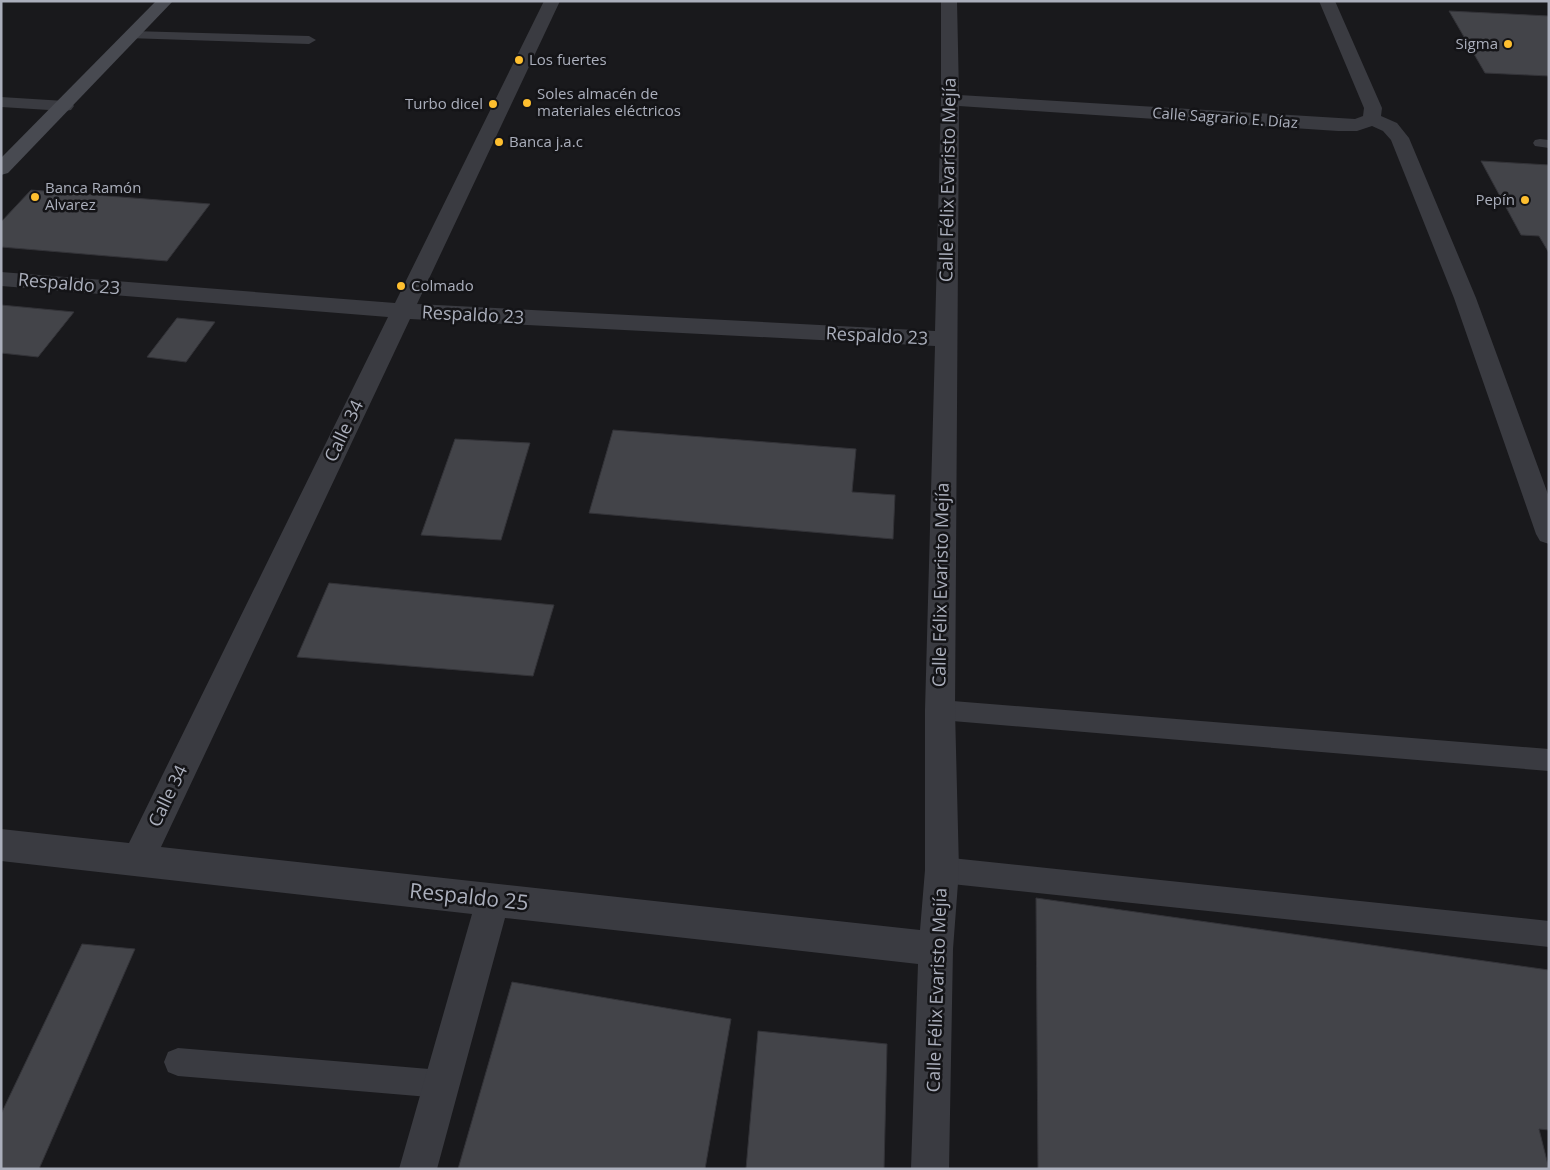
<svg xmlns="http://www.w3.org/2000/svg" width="1550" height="1170" viewBox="0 0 1550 1170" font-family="'Open Sans',sans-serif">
	<rect width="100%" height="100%" fill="#19191c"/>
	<g fill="#434449" stroke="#333338">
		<polygon points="1449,11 1549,16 1549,76 1485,73"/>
		<polygon points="1481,161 1549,165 1549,253 1539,236 1521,235"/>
		<polygon points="31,190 210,204 167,261 1,247 1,222"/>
		<polygon points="1,305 74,312 38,357 1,353"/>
		<polygon points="177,318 215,322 186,362 147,357"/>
		<polygon points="613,430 856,449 852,492 895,495 893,539 589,513"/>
		<polygon points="455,439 530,443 501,540 421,535"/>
		<polygon points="329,583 554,605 533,676 297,657"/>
		<polygon points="1036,898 1549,970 1549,1130 1539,1129 1549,1169 1038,1169"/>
		<polygon points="82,944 135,949 39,1169 1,1169 1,1114"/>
		<polygon points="512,982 731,1019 705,1169 458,1169"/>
		<polygon points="758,1031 887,1044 884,1169 746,1169"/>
	</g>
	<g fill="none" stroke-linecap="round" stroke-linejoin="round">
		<g fill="#3a3b41" fill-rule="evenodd">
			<polygon points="132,31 309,36 316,40 309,44 127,38 125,35 127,32"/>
			<polygon points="1540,139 1549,140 1549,148 1535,146 1533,143 1535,140"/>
			<polygon points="940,700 1549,749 1549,771 940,720 932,717 928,710 932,703"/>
			<polygon points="942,857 1549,921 1549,947 942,883 933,879 929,870 933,861"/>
			<polygon points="178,1048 441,1070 451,1074 455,1084 451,1094 441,1098 178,1076 168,1072 164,1062 168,1052"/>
		</g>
		<g fill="#3a3b41" fill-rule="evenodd">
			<path d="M 544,1 L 560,1 L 417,304 L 935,331 L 941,100 L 941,1 L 957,1 L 959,95 L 1355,119 L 1363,116 L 1364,108 L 1319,1 L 1335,1 L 1382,108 L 1381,116 L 1397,123 L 1409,138 L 1476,298 L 1549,497 L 1549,544 L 1540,541 L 1536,534 L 1454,298 L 1391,140 L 1383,131 L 1372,126 L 1357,131 L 1338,131 L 959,106 L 955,710 L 959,870 L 953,949 L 949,1169 L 911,1169 L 918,964 L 505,918 L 437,1169 L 399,1169 L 472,914 L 1,861 L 1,829 L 129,843 L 388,317 L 1,286 L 1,272 L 395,303 ZM 410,319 L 935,346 L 925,710 L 925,870 L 920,930 L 161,847 Z"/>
			<polygon points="1,97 65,101 71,102 74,106 71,110 65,111 1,107"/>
		</g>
		<polygon fill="#484a51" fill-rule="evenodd" points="156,1 173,1 8,173 1,175 1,158"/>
	</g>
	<g fill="#febf2f" stroke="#141417" stroke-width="2">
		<circle cx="1508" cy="44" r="5"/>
		<circle cx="519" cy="60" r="5"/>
		<circle cx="527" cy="103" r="5"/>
		<circle cx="493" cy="104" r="5"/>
		<circle cx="499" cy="142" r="5"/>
		<circle cx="35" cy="197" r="5"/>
		<circle cx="1525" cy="200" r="5"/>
		<circle cx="401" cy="286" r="5"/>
	</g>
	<g text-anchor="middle" stroke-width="5" stroke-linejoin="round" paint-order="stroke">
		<g font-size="15" fill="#abafbc" stroke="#141417" text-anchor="start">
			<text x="1498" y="49" text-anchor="end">Sigma</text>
			<text x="529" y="65">Los fuertes</text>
			<text x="537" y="99">Soles almacén de<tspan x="537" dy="17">materiales eléctricos</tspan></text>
			<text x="483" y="109" text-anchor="end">Turbo dicel</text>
			<text x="509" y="147">Banca j.a.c</text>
			<text x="45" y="193">Banca Ramón<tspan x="45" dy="17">Alvarez</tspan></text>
			<text x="1515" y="205" text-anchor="end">Pepín</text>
			<text x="411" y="291">Colmado</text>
		</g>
		<g font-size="15" fill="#abafbc" stroke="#141417">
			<text transform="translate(1225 118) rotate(4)" y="5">Calle Sagrario E. Díaz</text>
		</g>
		<g font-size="18" fill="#abafbc" stroke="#141417">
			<text transform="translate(948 180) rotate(-89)" y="6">Calle Félix Evaristo Mejía</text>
			<text transform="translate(69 284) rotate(5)" y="6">Respaldo 23</text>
			<text transform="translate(473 315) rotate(3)" y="6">Respaldo 23</text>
			<text transform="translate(877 336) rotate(3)" y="6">Respaldo 23</text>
			<text transform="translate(344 431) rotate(-64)" y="6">Calle 34</text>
			<text transform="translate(941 585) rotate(-89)" y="6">Calle Félix Evaristo Mejía</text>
			<text transform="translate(168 796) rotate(-64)" y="6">Calle 34</text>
			<text transform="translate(937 990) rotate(-88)" y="6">Calle Félix Evaristo Mejía</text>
		</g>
		<g font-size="21" fill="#abafbc" stroke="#141417">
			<text transform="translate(469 897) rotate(6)" y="7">Respaldo 25</text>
		</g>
	</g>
	<rect width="1550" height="1170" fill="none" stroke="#abafbc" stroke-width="5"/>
</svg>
